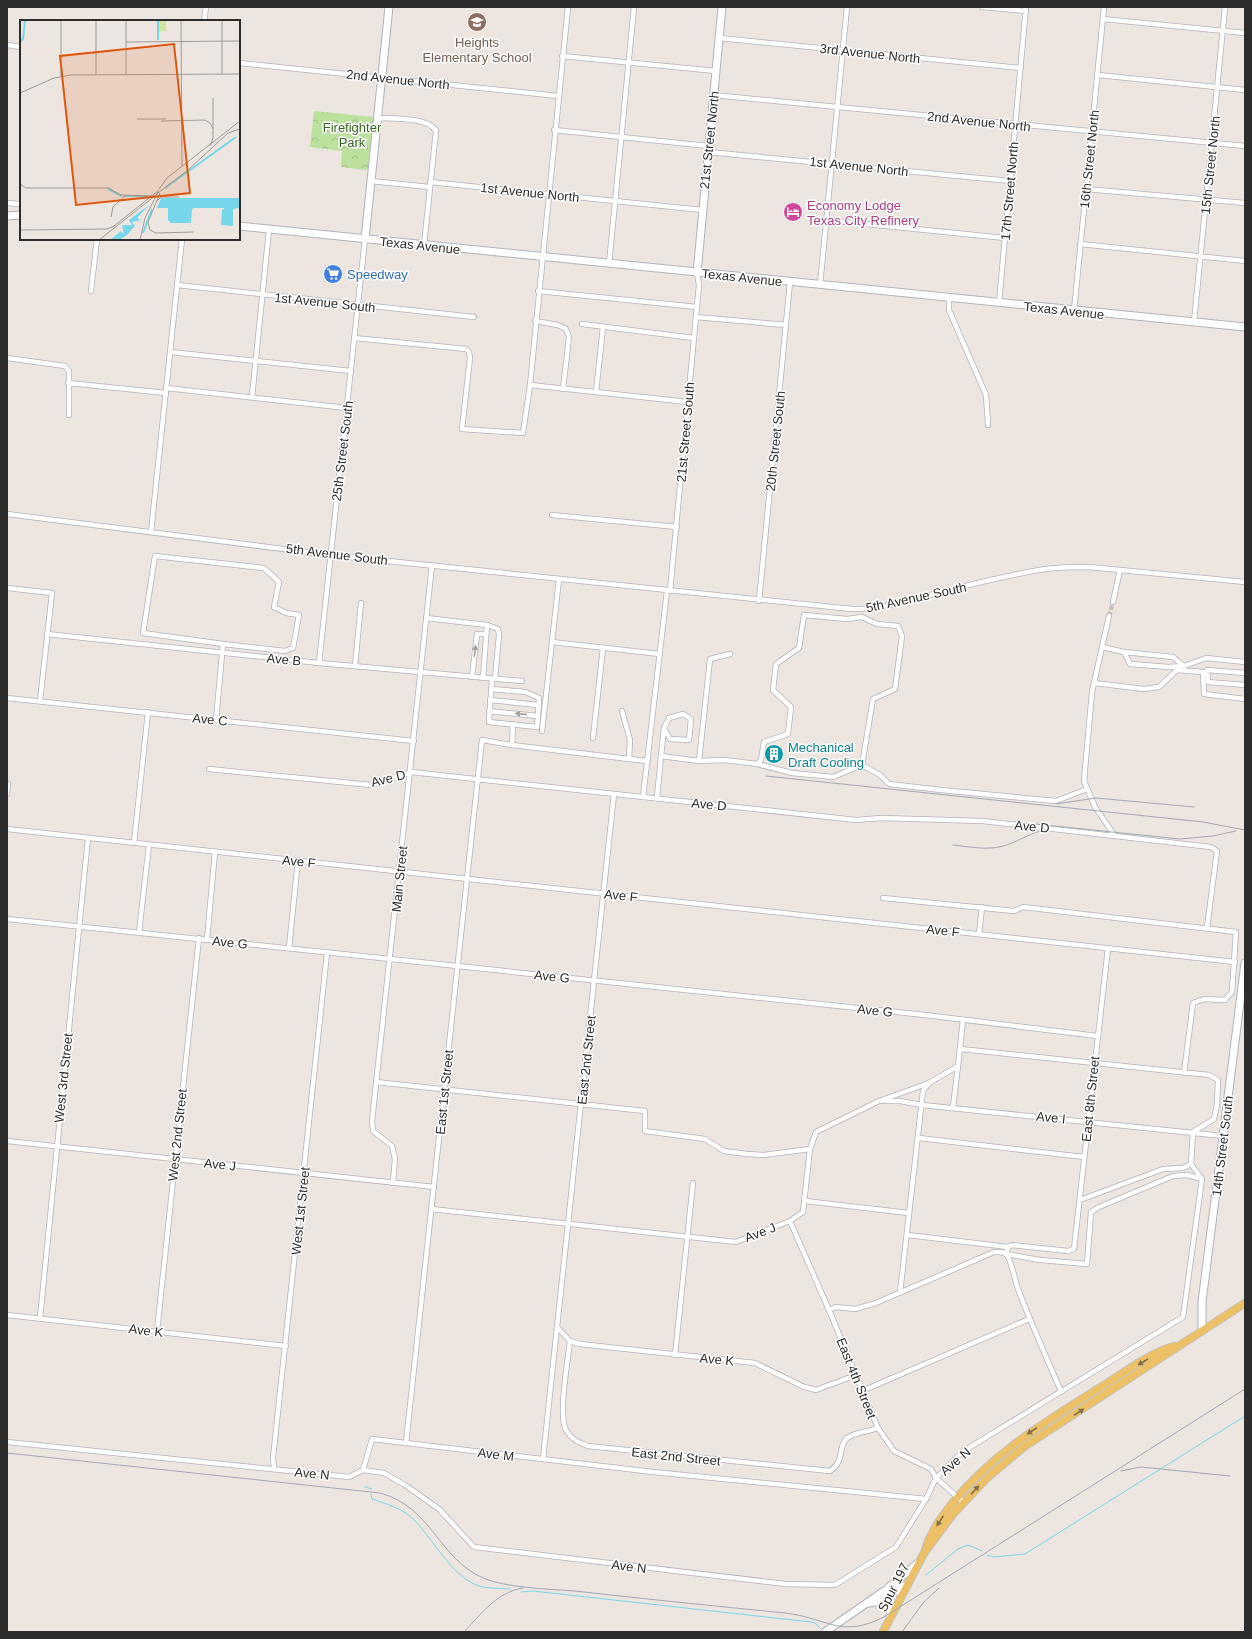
<svg xmlns="http://www.w3.org/2000/svg" width="1252" height="1639" viewBox="0 0 1252 1639" font-family="Helvetica,sans-serif">
	<defs>
		<pattern id="forest-crowns" width="20" height="18" patternUnits="userSpaceOnUse"><rect width="20" height="18" fill="#bce19f"/><path d="M2 6a3 3 0 1 1 6 0M12 15a3 3 0 1 1 6 0" fill="none" stroke="#a2c189"/></pattern>
	</defs>
	<rect width="100%" height="100%" fill="#ede6e0"/>
	<polygon fill="url(#forest-crowns)" points="314,111 374,117 368,169 366,170 341,167 342,151 310,147"/>
	<g fill="none" stroke-linecap="round" stroke-linejoin="round">
		<g stroke="#77d7ea" stroke-width="1">
			<polyline points="365,1487 372,1489"/>
			<path d="M 371,1494 L 372,1499 C 386,1504 399,1507 411,1517 C 433,1537 450,1576 479,1586 C 488,1589 500,1588 510,1589"/>
			<polyline points="987,1555 994,1557 1025,1554 1245,1416"/>
			<polyline points="926,1575 958,1549 968,1545 982,1551"/>
			<polyline points="521,1592 533,1591 811,1622 815,1623 820,1628"/>
		</g>
		<polyline stroke="#c6c1bc" stroke-width="4.5" stroke-dasharray="4.5 2" stroke-linecap="butt" points="1109,616 1113,602"/>
		<g stroke="#b0b3bc" stroke-width="6">
			<g id="street">
				<polyline points="982,7 1026,11"/>
				<polyline points="1103,19 1245,33"/>
				<polyline points="204,21 206,7"/>
				<polyline points="719,38 1021,68"/>
				<polyline points="7,45 21,47"/>
				<polyline points="562,56 716,71"/>
				<polyline points="239,63 558,96"/>
				<polyline points="1098,75 1245,90"/>
				<polyline points="713,95 1245,146"/>
				<path d="M 377,118 C 392,119 429,117 436,131 L 424,245"/>
				<polyline points="554,130 708,146"/>
				<polyline points="708,152 1010,181"/>
				<polyline points="371,181 429,187"/>
				<polyline points="430,182 702,210"/>
				<polyline points="1086,189 1245,203"/>
				<polyline points="7,203 21,204"/>
				<polyline points="826,220 1005,238"/>
				<polyline points="1080,244 1245,261"/>
				<polyline points="609,264 634,7"/>
				<polyline points="177,285 474,317"/>
				<polyline points="820,285 847,7"/>
				<polyline points="91,291 97,239"/>
				<polyline points="538,291 697,307"/>
				<polyline points="949,298 949,310 952,317 986,395 988,425"/>
				<polyline points="999,303 1026,7"/>
				<polyline points="1074,311 1104,7"/>
				<polyline points="696,317 786,325"/>
				<polyline points="535,321 558,325 566,329 569,337 563,389"/>
				<polyline points="1194,322 1225,7"/>
				<polyline points="582,324 694,338"/>
				<polyline points="354,338 466,349 469,352 470,358 462,429 523,433 530,385 568,7"/>
				<polyline points="170,352 351,371"/>
				<polyline points="7,358 65,366 69,371 69,415"/>
				<polyline points="68,383 166,393"/>
				<polyline points="530,385 688,402"/>
				<polyline points="166,388 347,408"/>
				<polyline points="596,392 603,327"/>
				<polyline points="252,397 269,230"/>
				<path d="M 7,514 L 330,555 L 852,609 L 870,609 C 929,597 986,578 1046,569 C 1060,567 1074,567 1089,567 L 1245,582"/>
				<polyline points="552,515 677,527"/>
				<polyline points="151,532 182,239"/>
				<polyline points="7,588 52,593 40,701"/>
				<polyline points="670,591 699,285 697,273"/>
				<polyline points="759,601 790,282"/>
				<polyline points="1113,602 1120,570"/>
				<polyline points="1109,616 1092,692 1084,781 1095,807 1115,836"/>
				<polyline points="426,618 487,625 483,678"/>
				<polyline points="487,625 498,629 499,635 495,679"/>
				<polyline points="47,634 319,663 522,681"/>
				<polyline points="552,642 660,654"/>
				<polyline points="1102,647 1124,652 1130,664 1169,667 1184,666 1206,658 1245,662"/>
				<polyline points="1124,652 1173,657 1184,666"/>
				<polyline points="319,663 365,239"/>
				<polyline points="355,666 361,603"/>
				<polyline points="1245,673 1207,670 1208,682 1245,685"/>
				<polyline points="472,677 477,634 486,634"/>
				<polyline points="1094,683 1144,689 1159,687 1177,670 1203,672 1204,694 1245,699"/>
				<polyline points="491,689 526,692 539,698 538,716"/>
				<polyline points="7,698 414,741"/>
				<polyline points="490,700 538,705"/>
				<polyline points="489,711 538,716 537,727 489,722 492,679"/>
				<polyline points="216,720 223,644 143,633 155,556 264,568 279,582 274,607 286,613 299,615 293,648 285,651 223,644"/>
				<polyline points="542,731 559,579"/>
				<polyline points="593,738 603,648"/>
				<polyline points="512,745 629,759 630,740 622,711"/>
				<polyline points="661,756 664,728 669,718 683,714 691,719 689,740 670,739 664,728"/>
				<polyline points="629,759 648,761"/>
				<polyline points="699,761 724,760 757,764 761,760 764,742 788,734 791,707 773,690 776,664 799,648 804,615 847,619 862,617 877,624 898,626 902,636 895,689 873,699 862,765 833,777 792,773 757,764"/>
				<polyline points="862,765 880,775 889,784 941,790 1056,801 1087,789"/>
				<polyline points="209,769 371,785 411,772 856,820 881,818 983,821 1211,847 1217,851 1207,928"/>
				<polyline points="7,794 8,784"/>
				<path d="M 614,794 L 557,1327 L 570,1341 C 568,1359 558,1416 566,1430 C 571,1439 578,1443 588,1446 L 830,1471 C 846,1460 837,1447 847,1438 C 855,1432 868,1432 878,1428"/>
				<polyline points="643,797 667,591"/>
				<polyline points="657,798 661,756 699,761 710,659 730,654"/>
				<polyline points="7,829 1235,962"/>
				<polyline points="134,843 148,712"/>
				<polyline points="883,898 1014,911 1023,907 1236,932 1232,992 1225,1000 1204,999 1193,1003 1184,1073"/>
				<polyline points="7,919 925,1015 1097,1036"/>
				<polyline points="139,932 149,845"/>
				<polyline points="979,934 982,907"/>
				<polyline points="207,939 215,852"/>
				<polyline points="289,948 298,860"/>
				<polyline points="376,1082 645,1111 645,1131 705,1139 724,1151 747,1154 764,1155 810,1149"/>
				<polyline points="883,1101 900,1101 922,1105 1223,1136"/>
				<polyline points="953,1107 958,1066"/>
				<polyline points="919,1138 1084,1157"/>
				<polyline points="7,1141 434,1187"/>
				<polyline points="393,1183 395,1159 392,1146 373,1131 372,1121 432,565"/>
				<polyline points="1080,1200 1163,1169 1183,1168 1191,1164"/>
				<polyline points="805,1201 909,1213"/>
				<polyline points="431,1209 736,1242 790,1221 803,1212 810,1149 816,1132 879,1101 929,1083 958,1066 963,1020"/>
				<polyline points="790,1221 829,1310 878,1428 894,1451 931,1469 936,1478 963,1502"/>
				<polyline points="908,1235 1008,1247 1006,1254 1040,1260 1087,1264 1091,1212 1099,1207 1173,1176 1187,1175 1202,1179"/>
				<polyline points="1008,1247 1012,1245 1068,1251 1074,1249 1108,948"/>
				<polyline points="900,1293 923,1091 929,1083"/>
				<path d="M 829,1310 L 836,1307 L 855,1309 L 876,1303 L 994,1252 C 998,1252 1002,1251 1006,1254 C 1011,1258 1015,1281 1018,1289 C 1031,1323 1046,1357 1061,1391"/>
				<polyline points="7,1315 286,1346"/>
				<polyline points="40,1318 88,838"/>
				<polyline points="157,1331 199,938"/>
				<polyline points="570,1341 580,1344 755,1363 804,1387 816,1390 856,1375"/>
				<polyline points="675,1355 693,1183"/>
				<polyline points="862,1391 1029,1319"/>
				<polyline points="7,1442 349,1477 363,1470 384,1473 405,1485 439,1509 474,1547 786,1584 835,1585 896,1547 926,1499 936,1478 962,1452 1183,1317 1202,1179 1191,1164 1193,1132 1214,1119 1217,1104 1218,1080 1209,1075 961,1049"/>
				<polyline points="406,1443 482,740 512,745 513,724"/>
				<polyline points="543,1459 557,1327"/>
				<polyline points="274,1468 273,1458 327,953"/>
				<polyline points="363,1470 372,1439 653,1472 926,1499"/>
			</g>
		</g>
		<g stroke="#b0b3bc" stroke-width="9">
			<g id="secondary">
				<polyline points="7,216 21,215"/>
				<polyline points="239,226 1245,327"/>
				<polyline points="365,239 389,7"/>
				<polyline points="697,273 722,7"/>
				<polyline points="1202,1330 1202,1302 1245,963"/>
				<polyline points="889,1587 918,1563"/>
				<path d="M 878,1602 L 885,1601 C 891,1606 891,1611 890,1618"/>
				<polyline points="869,1603 876,1602 905,1587"/>
				<polyline points="825,1632 884,1591 896,1587 907,1586"/>
			</g>
		</g>
		<g stroke="#c4c4c4" stroke-width="9">
			<g id="primary">
				<path d="M 925,1552 C 929,1534 940,1519 951,1505 C 992,1453 1047,1421 1101,1387 C 1124,1373 1149,1353 1175,1346"/>
				<polyline points="883,1632 924,1553 953,1514 988,1477 1025,1446 1245,1303"/>
			</g>
		</g>
		<use href="#street" stroke="#fff" stroke-width="4.5"/>
		<use href="#secondary" stroke="#fff" stroke-width="7"/>
		<use href="#primary" stroke="#ecc066" stroke-width="7"/>
		<g stroke="#a2a7b6" stroke-width="1">
			<polyline points="766,776 1203,822 1245,830"/>
			<polyline points="1056,804 1096,798 1194,807"/>
			<polyline points="1016,822 1180,839 1213,836 1236,831"/>
			<path d="M 953,845 C 971,847 989,851 1007,845 C 1021,840 1032,832 1048,829"/>
			<path d="M 7,1453 L 380,1493 C 432,1507 438,1558 483,1578 C 506,1588 549,1589 575,1591 C 645,1599 715,1606 785,1613 C 828,1618 840,1639 884,1617 L 1245,1389"/>
			<polyline points="1121,1471 1141,1467 1230,1476"/>
			<path d="M 464,1632 C 481,1614 497,1592 523,1588"/>
			<polyline points="902,1632 923,1603 939,1588"/>
		</g>
	</g>
	<defs><path id="oneway-solid" d="M-6-.8H1V-3.2L6.5 0L1 3.2V.8H-6Z"/></defs>
	<g fill="#a0a0a0">
		<use href="#oneway-solid" transform="translate(475 651) rotate(-83)"/>
		<use href="#oneway-solid" transform="translate(521 714) rotate(-174)"/>
	</g>
	<g fill="#826f46">
		<use href="#oneway-solid" transform="translate(1143 1362) rotate(149)"/>
		<use href="#oneway-solid" transform="translate(1079 1412) rotate(-33)"/>
		<use href="#oneway-solid" transform="translate(1032 1431) rotate(147)"/>
		<use href="#oneway-solid" transform="translate(975 1490) rotate(-47)"/>
		<use href="#oneway-solid" transform="translate(940 1521) rotate(124)"/>
	</g>
	<defs>
		<g id="school-disc" transform="scale(1)"><circle r="9.5" fill="#8d6e63" stroke="#fff"/><path d="M0-5L7-2L0 1L-7-2ZM-4 1L0 2.5L4 1V4Q0 6-4 4Z" fill="#fff"/></g>
		<g id="hotel-disc" transform="scale(1)"><circle r="9.5" fill="#d1479c" stroke="#fff"/><path d="M-6-4.5h1.5V1H6V5H4.5V3h-9V5H-6ZM-4 0a1.8 1.8 0 1 1 3.6 0ZM.5 0V-2.5h3Q6-2.5 6 0Z" fill="#fff"/></g>
		<g id="supermarket-disc" transform="scale(1)"><circle r="9.5" fill="#3f7fe0" stroke="#fff"/><path d="M-6-5.5h2.5l.6 2H6L4.5 2H-2.5L-4.4-4H-6ZM-1.5 3.2a1.3 1.3 0 1 0 .1 0ZM3 3.2a1.3 1.3 0 1 0 .1 0Z" fill="#fff"/></g>
		<g id="building-disc" transform="scale(1)"><circle r="9.5" fill="#0f9aa8" stroke="#fff"/><path d="M-4-6H4V6H1V3H-1V6H-4ZM-2.5-4.3h1.7v1.8h-1.7ZM.8-4.3h1.7v1.8H.8ZM-2.5-1h1.7V.8h-1.7ZM.8-1h1.7V.8H.8Z" fill="#fff"/></g>
	</defs>
	<g fill-rule="evenodd">
		<use href="#school-disc" x="477" y="22"/>
		<use href="#hotel-disc" x="793" y="212"/>
		<use href="#supermarket-disc" x="333" y="274"/>
		<use href="#building-disc" x="774" y="754"/>
	</g>
	<g text-anchor="middle" stroke-width="3" stroke-linejoin="round" paint-order="stroke">
		<g font-size="13" fill="#785e54" stroke="#fff">
			<text x="477" y="47">Heights<tspan x="477" dy="15">Elementary School</tspan></text>
		</g>
		<g font-size="13" fill="#2c2c2c" stroke="#fff">
			<text transform="translate(870 53) rotate(6)" y="5">3rd Avenue North</text>
			<text transform="translate(398 79) rotate(6)" y="5">2nd Avenue North</text>
			<text transform="translate(979 121) rotate(6)" y="5">2nd Avenue North</text>
			<text transform="translate(709 140) rotate(-84)" y="5">21st Street North</text>
			<text transform="translate(1089 159) rotate(-84)" y="5">16th Street North</text>
			<text transform="translate(1210 165) rotate(-84)" y="5">15th Street North</text>
			<text transform="translate(859 166) rotate(6)" y="5">1st Avenue North</text>
			<text transform="translate(1009 191) rotate(-85)" y="5">17th Street North</text>
			<text transform="translate(530 192) rotate(6)" y="5">1st Avenue North</text>
			<text transform="translate(420 245) rotate(6)" y="5">Texas Avenue</text>
			<text transform="translate(742 277) rotate(6)" y="5">Texas Avenue</text>
			<text transform="translate(325 302) rotate(6)" y="5">1st Avenue South</text>
			<text transform="translate(1064 310) rotate(6)" y="5">Texas Avenue</text>
			<text transform="translate(685 432) rotate(-85)" y="5">21st Street South</text>
			<text transform="translate(775 441) rotate(-84)" y="5">20th Street South</text>
			<text transform="translate(342 451) rotate(-83)" y="5">25th Street South</text>
			<text transform="translate(337 554) rotate(7)" y="5">5th Avenue South</text>
			<text transform="translate(916 597) rotate(-12)" y="5">5th Avenue South</text>
			<text transform="translate(284 659) rotate(6)" y="5">Ave B</text>
			<text transform="translate(210 719) rotate(6)" y="5">Ave C</text>
			<text transform="translate(388 778) rotate(-14)" y="5">Ave D</text>
			<text transform="translate(709 804) rotate(6)" y="5">Ave D</text>
			<text transform="translate(1032 826) rotate(6)" y="5">Ave D</text>
			<text transform="translate(299 861) rotate(6)" y="5">Ave F</text>
			<text transform="translate(399 879) rotate(-84)" y="5">Main Street</text>
			<text transform="translate(621 895) rotate(6)" y="5">Ave F</text>
			<text transform="translate(943 930) rotate(6)" y="5">Ave F</text>
			<text transform="translate(230 942) rotate(6)" y="5">Ave G</text>
			<text transform="translate(552 976) rotate(6)" y="5">Ave G</text>
			<text transform="translate(875 1010) rotate(6)" y="5">Ave G</text>
			<text transform="translate(586 1060) rotate(-84)" y="5">East 2nd Street</text>
			<text transform="translate(63 1078) rotate(-84)" y="5">West 3rd Street</text>
			<text transform="translate(444 1092) rotate(-84)" y="5">East 1st Street</text>
			<text transform="translate(1090 1099) rotate(-84)" y="5">East 8th Street</text>
			<text transform="translate(1051 1117) rotate(6)" y="5">Ave I</text>
			<text transform="translate(177 1135) rotate(-84)" y="5">West 2nd Street</text>
			<text transform="translate(1222 1146) rotate(-83)" y="5">14th Street South</text>
			<text transform="translate(220 1164) rotate(6)" y="5">Ave J</text>
			<text transform="translate(300 1211) rotate(-84)" y="5">West 1st Street</text>
			<text transform="translate(760 1232) rotate(-21)" y="5">Ave J</text>
			<text transform="translate(146 1330) rotate(7)" y="5">Ave K</text>
			<text transform="translate(717 1359) rotate(6)" y="5">Ave K</text>
			<text transform="translate(857 1378) rotate(68)" y="5">East 4th Street</text>
			<text transform="translate(496 1454) rotate(7)" y="5">Ave M</text>
			<text transform="translate(676 1456) rotate(6)" y="5">East 2nd Street</text>
			<text transform="translate(955 1461) rotate(-41)" y="5">Ave N</text>
			<text transform="translate(312 1473) rotate(6)" y="5">Ave N</text>
			<text transform="translate(629 1566) rotate(7)" y="5">Ave N</text>
			<text transform="translate(893 1587) rotate(-63)" y="5">Spur 197</text>
		</g>
		<g font-size="13" fill="#34681e" stroke="#fff">
			<text x="352" y="132">Firefighter<tspan x="352" dy="15">Park</tspan></text>
		</g>
		<g font-size="13" fill="#b23c85" stroke="#fff" text-anchor="start">
			<text x="807" y="210">Economy Lodge<tspan x="807" dy="15">Texas City Refinery</tspan></text>
		</g>
		<g font-size="13" fill="#366cbe" stroke="#fff" text-anchor="start">
			<text x="347" y="279">Speedway</text>
		</g>
		<g font-size="13" fill="#0d838f" stroke="#fff" text-anchor="start">
			<text x="788" y="752">Mechanical<tspan x="788" dy="15">Draft Cooling</tspan></text>
		</g>
	</g>
	<g transform="translate(20 20)">
		<rect width="220" height="220" fill="#ede6e0"/>
		<path d="M 146,0 L 146,11 L 141,11 L 138,14 L 138,1 Z" fill="#cfe89b"/>
		<path d="M 141,178 L 220,178 L 220,188 L 213,189 L 213,206 L 201,205 L 202,190 L 205,188 L 174,188 L 172,189 L 171,203 L 151,203 L 148,200 L 148,188 L 137,188 ZM 129,185 L 117,198 L 121,200 L 112,202 L 115,206 L 107,215 L 99,220 L 90,220 L 101,211 L 104,214 L 102,205 L 112,205 L 109,200 Z" fill="#77d7ea"/>
		<path fill="none" stroke="#77d7ea" stroke-width="2" d="M 138,0 L 138,20M 0,22 L 3,19 L 5,0M 145,168 L 216,117M 88,169 L 102,176M 103,176 L 128,176M 123,213 L 132,189"/>
		<path fill="none" stroke="#a09c98" stroke-width="1" d="M 41,0 L 41,56M 106,0 L 106,54M 161,0 L 162,146M 202,0 L 202,54M 106,22 L 220,21M 76,54 L 76,0M 0,73 L 34,58 L 50,55 L 220,54M 117,99 L 146,99M 141,101 L 185,100 L 191,104 L 193,109M 190,126 L 193,118 L 193,78M 0,164 L 6,168 L 89,168 L 100,175 L 134,176 L 168,150 L 208,113 L 220,109M 139,169 L 147,158 L 220,101M 140,173 L 128,202 L 130,210 L 136,213 L 174,212M 136,182 L 141,177 L 159,177M 91,197 L 93,187 L 105,176M 0,210 L 87,209 L 94,206 L 139,170M 79,220 L 136,175M 120,220 L 125,198 L 138,172"/>
		<path fill="#df570e" fill-opacity="0.15" stroke="#df570e" stroke-width="2" d="M 154,24 L 170,173 L 56,185 L 40,36 Z"/>
		<rect width="220" height="220" fill="none" stroke="#2c2c2c" stroke-width="2"/>
	</g>
	<rect width="1252" height="1639" fill="none" stroke="#2c2c2c" stroke-width="16"/>
</svg>
